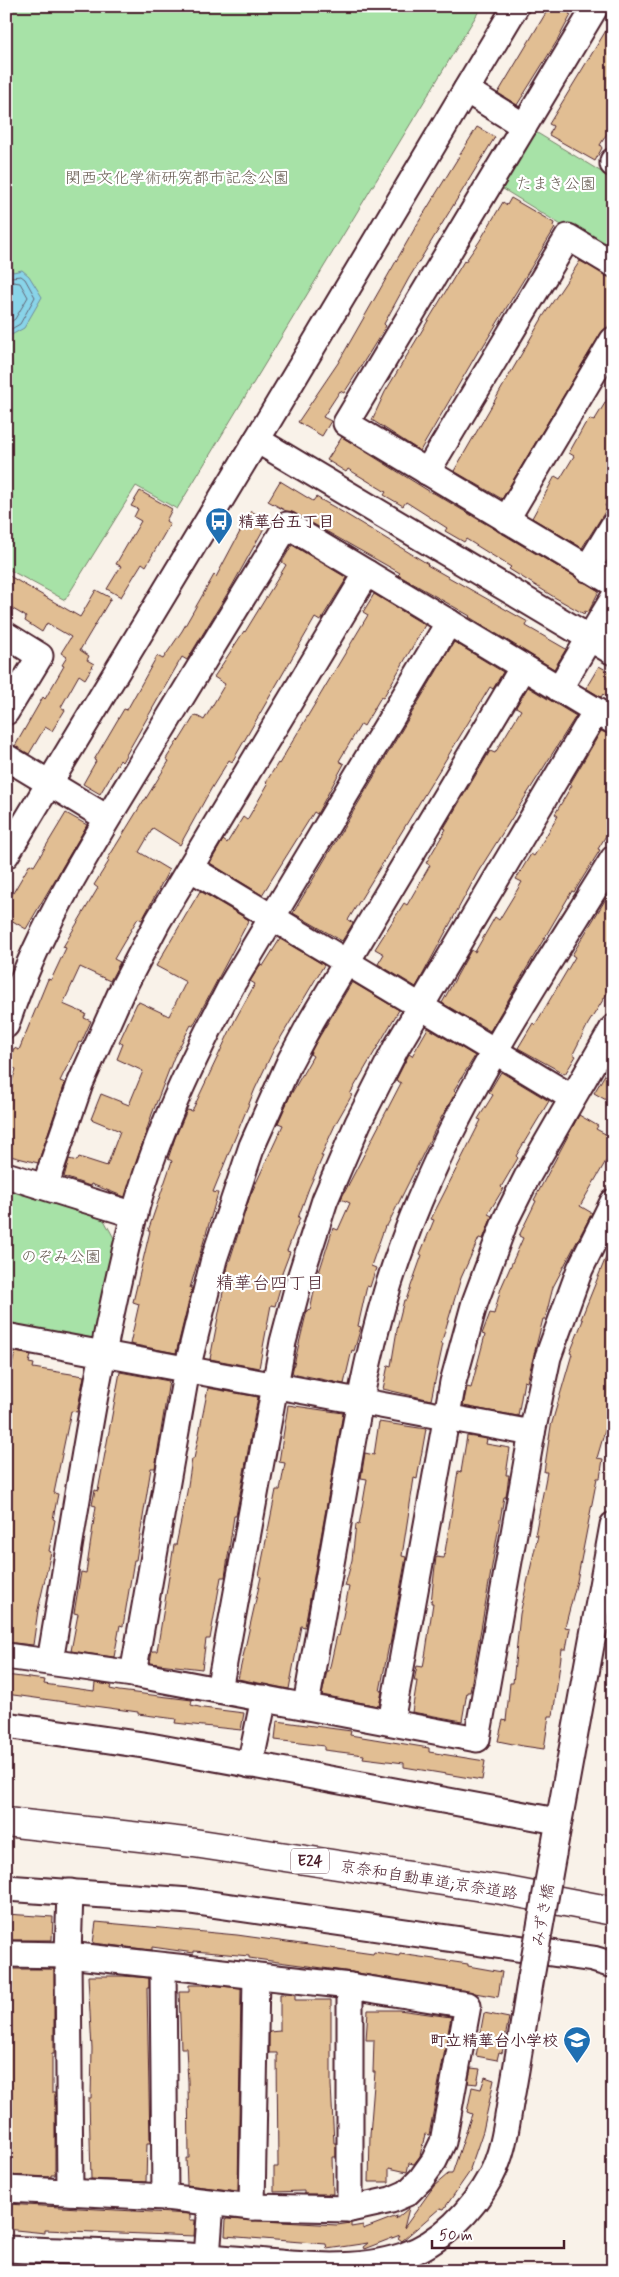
<svg xmlns="http://www.w3.org/2000/svg" width="619" height="2277" viewBox="0 0 619 2277" font-family="Mynerve,'Klee One',sans-serif">
	<rect width="100%" height="100%" fill="#f9f2e9"/>
	<filter id="ink" filterUnits="userSpaceOnUse"><feTurbulence type="fractalNoise" baseFrequency=".02" numOctaves="2"/><feDisplacementMap in="SourceGraphic" scale="10" xChannelSelector="R" yChannelSelector="G"/><feConvolveMatrix kernelMatrix="1 2 1 2 8 2 1 2 1" color-interpolation-filters="sRGB"/></filter>
	<g filter="url(#ink)">
		<g fill="#a7e2a7" stroke="#788069">
			<polygon points="6,6 482,6 177,509 136,486 65,600 6,568"/>
			<polygon points="529,128 613,179 613,257 495,184"/>
			<polygon points="6,1182 99,1211 119,1247 98,1337 92,1342 6,1327"/>
		</g>
		<polygon fill="#89d4e9" stroke="#708c9d" points="6,262 13,272 22,270 29,276 42,297 24,328 6,338"/>
		<g fill="none" stroke-linecap="round" stroke-linejoin="round">
			<g stroke="#636777" stroke-width="1">
				<polyline points="6,271 11,277 21,276 25,279 35,297 20,324 6,332"/>
				<polyline points="6,281 20,283 28,297 15,319 6,325"/>
			</g>
		</g>
		<g fill="#e1be93" stroke="#4a1f2b">
			<polygon points="550,6 574,6 569,14 571,15 557,41 517,105 498,93"/>
			<polygon points="613,19 613,124 600,145 602,148 595,161 549,135 553,126 549,124"/>
			<polygon points="477,127 495,137 409,278 384,324 386,326 360,368 344,393 340,391 323,417 331,421 322,436 298,422 338,363 415,228"/>
			<polygon points="511,198 554,223 553,226 555,228 482,348 479,350 420,451 372,420 385,392 464,261 465,262 479,242 503,202 507,205"/>
			<polygon points="580,261 613,278 613,318 608,327 601,333 502,499 454,471 544,315"/>
			<polygon points="613,390 613,493 605,506 608,507 582,548 532,518 555,476 560,479 574,456 569,453 585,424 590,419 594,421"/>
			<polygon points="342,437 432,493 432,492 599,591 588,613 585,611 584,614 554,597 509,569 511,567 466,539 464,542 445,531 447,528 406,502 403,506 384,495 386,492 348,469 346,472 327,460"/>
			<polygon points="280,481 313,501 316,497 334,507 428,564 427,565 528,622 526,626 566,649 554,669 469,617 470,616 398,575 400,573 294,513 286,511 268,501"/>
			<polygon points="140,491 172,509 166,521 170,524 146,566 142,563 121,597 107,589 121,566 116,564 141,521 134,517 138,509 131,506"/>
			<polygon points="251,511 268,521 232,586 187,660 182,657 122,762 120,760 100,794 83,784 96,761 94,760 124,709 127,710 157,656 163,659 182,631 214,575 216,577"/>
			<polygon points="292,545 347,578 320,621 315,618 232,762 229,760 211,789 180,845 153,828 139,852 169,870 142,920 138,918 114,959 120,962 110,981 80,967 63,1004 86,1014 84,1018 91,1021 81,1043 79,1042 60,1081 65,1083 38,1163 6,1155 6,1099 16,1069 8,1066 14,1048 19,1050 48,979 51,980 66,948 63,947 98,888 94,885 109,861 107,860 144,800 145,800 169,761 166,759 178,740 179,741 195,715 204,720 225,684 214,677 244,631 245,632 286,565 282,562"/>
			<polygon points="6,574 80,617 96,590 111,598 80,650 89,656 87,660 94,664 85,679 79,675 61,707 65,710 52,731 45,727 29,754 15,746 43,697 45,699 64,666 62,665 67,657 61,653 71,637 47,623 42,632 25,621 26,618 25,616 6,605"/>
			<polygon points="374,594 425,625 383,698 381,697 364,726 361,724 339,761 344,764 317,814 314,812 262,895 210,863 223,840 227,843 243,817 247,820 268,784 266,782 278,763 279,764 368,615 363,612"/>
			<polygon points="454,642 503,672 493,689 490,687 348,920 353,923 342,941 293,913"/>
			<polygon points="599,666 613,674 613,683 605,696 603,694 601,697 586,688"/>
			<polygon points="528,687 576,716 478,872 416,987 378,964 384,954 375,949 404,903 407,905 430,865 426,863 446,829 444,828 490,751 495,753 521,710 516,707"/>
			<polygon points="601,731 613,736 613,824 598,849 600,850 574,892 572,891 490,1031 442,1003 471,950 475,952 495,917 499,920 522,882 516,879 531,854 534,856 558,816 555,814 572,785 570,784"/>
			<polygon points="66,813 87,825 26,929 6,917 6,905 30,864 34,866"/>
			<polygon points="613,887 613,994 608,992 588,1024 573,1054 576,1056 565,1074 518,1048 533,1023 535,1025 575,957 572,955"/>
			<polygon points="200,891 249,920 193,1026 191,1025 174,1057 152,1114 125,1197 91,1184 90,1186 64,1177 69,1159 77,1161 79,1157 107,1166 120,1131 91,1119 101,1094 129,1105 143,1071 117,1059 123,1044 119,1042 137,1003 139,1002 169,1016 186,982 156,966"/>
			<polygon points="280,939 324,965 274,1049 255,1089 213,1192 218,1193 190,1288 192,1288 176,1353 130,1344 139,1304 133,1302 150,1231 148,1231 172,1161 168,1159 175,1138 187,1110 192,1111 236,1018 255,984 250,981 260,965 263,966"/>
			<polygon points="352,982 399,1010 350,1094 352,1095 336,1123 321,1156 323,1156 309,1188 298,1218 300,1218 287,1251 290,1252 278,1284 281,1285 275,1306 271,1305 259,1368 210,1359 228,1266 250,1196 283,1125 278,1123 290,1096 313,1056 310,1054 315,1044"/>
			<polygon points="428,1028 475,1056 454,1090 456,1092 441,1118 387,1226 385,1226 371,1266 376,1268 370,1287 367,1286 358,1326 361,1327 354,1351 352,1350 344,1384 292,1373 307,1310 310,1311 316,1282 333,1228 338,1230 350,1203 341,1199 401,1083 396,1080 409,1054 412,1056"/>
			<polygon points="613,1061 613,1104 594,1093"/>
			<polygon points="501,1072 549,1101 516,1156 518,1158 501,1187 503,1189 488,1214 492,1216 483,1239 479,1238 461,1278 441,1344 443,1344 431,1400 383,1389 388,1365 391,1366 398,1324 404,1300 406,1300 422,1255 420,1254 434,1220 431,1219 481,1120 478,1119 493,1095 489,1092"/>
			<polygon points="579,1115 598,1126 596,1129 613,1138 613,1165 606,1161 580,1206 592,1213 553,1287 545,1319 543,1319 527,1382 524,1381 518,1416 463,1406 467,1387 471,1388 485,1335 482,1334 490,1313 494,1314 501,1288 523,1238 519,1236 536,1201 534,1200"/>
			<polygon points="613,1240 613,1403 597,1458 603,1459 600,1478 597,1478 577,1581 565,1627 570,1628 566,1649 562,1649 553,1716 549,1716 544,1749 523,1746 498,1741 503,1720 506,1721 510,1683 513,1683 520,1614 538,1535 535,1535 547,1472 544,1472 551,1426 572,1354 570,1353 583,1320 581,1319"/>
			<polygon points="15,1352 31,1355 29,1363 34,1364 33,1368 84,1376 77,1412 71,1411 54,1493 58,1494 53,1519 55,1520 49,1551 51,1552 38,1610 33,1645 6,1642 6,1393"/>
			<polygon points="120,1372 169,1381 155,1468 151,1468 136,1560 134,1560 123,1626 120,1625 114,1657 71,1651 78,1614 74,1613 81,1572 86,1573 96,1506 92,1505 95,1490 98,1491"/>
			<polygon points="208,1388 258,1397 236,1516 234,1516 225,1577 221,1577 210,1639 206,1639 202,1669 150,1663 152,1651 157,1651 174,1545 176,1545 187,1492 192,1459 194,1459"/>
			<polygon points="288,1405 343,1413 305,1627 301,1626 289,1689 238,1679 261,1577 259,1576 276,1490 280,1490 285,1463 279,1462"/>
			<polygon points="379,1422 426,1429 417,1479 414,1478 402,1556 406,1557 390,1645 389,1645 380,1691 382,1691 379,1706 322,1695 327,1671 329,1671 337,1635 339,1636 349,1587 345,1586 352,1560 356,1524 359,1525 367,1479 361,1478 365,1453 374,1455"/>
			<polygon points="467,1436 487,1439 486,1444 510,1448 506,1475 509,1475 506,1497 504,1497 470,1692 467,1692 462,1721 412,1712 417,1681 414,1681 417,1666 423,1667 426,1651 433,1603 431,1603 436,1557 444,1558 458,1471 461,1472"/>
			<polygon points="6,1675 45,1680 44,1684 94,1691 95,1683 111,1685 110,1689 119,1691 192,1700 191,1705 203,1708 244,1713 241,1730 175,1723 176,1719 138,1714 138,1712 6,1694"/>
			<polygon points="277,1721 351,1731 350,1735 429,1748 429,1752 485,1761 482,1780 404,1767 404,1763 363,1758 364,1755 324,1750 324,1746 275,1740"/>
			<polygon points="6,1914 53,1917 52,1940 6,1940"/>
			<polygon points="96,1922 237,1935 373,1954 374,1952 399,1956 400,1954 468,1964 468,1966 502,1972 498,1997 352,1972 249,1958 249,1956 194,1951 194,1953 152,1947 152,1950 93,1943"/>
			<polygon points="6,1969 54,1969 54,2054 52,2054 52,2093 55,2093 55,2175 51,2175 51,2177 6,2175"/>
			<polygon points="88,1976 123,1976 149,1978 149,1988 147,1988 150,2143 147,2143 146,2182 91,2179 89,2098 91,2098 92,2049"/>
			<polygon points="189,1985 209,1985 241,1988 238,2191 187,2185 186,2158 189,2158 188,2081 186,2048 181,2048 179,1992 189,1992"/>
			<polygon points="280,1994 295,1994 295,2000 331,2000 331,2085 334,2143 336,2143 336,2157 332,2157 333,2194 304,2194 304,2191 274,2192 274,2167 278,2167 277,2053 269,2053 269,2032 280,2031"/>
			<polygon points="368,2010 399,2010 451,2017 429,2135 425,2134 420,2156 414,2164 409,2163 407,2172 389,2168 389,2182 369,2182 370,2135 375,2072 373,2072 374,2040 366,2040"/>
			<polygon points="484,2013 509,2018 502,2053 499,2052 497,2060 476,2056"/>
			<polygon points="471,2068 480,2069 477,2084 468,2083"/>
			<polygon points="485,2077 494,2080 483,2131 470,2169 471,2170 444,2209 440,2208 402,2241 398,2238 400,2235 364,2249 363,2247 368,2243 327,2249 326,2244 225,2236 226,2219 337,2225 351,2223 351,2227 363,2225 363,2229 397,2216 396,2219 409,2208 404,2228 434,2186 448,2174 452,2174 472,2114 467,2112 472,2087 481,2089"/>
			<polygon points="6,2204 190,2214 190,2220 195,2220 194,2236 45,2230 45,2233 6,2229"/>
		</g>
		<g fill="none" stroke-linecap="round" stroke-linejoin="round">
			<g stroke="#4a1f2b" stroke-width="29">
				<g id="minor">
					<polyline points="596,6 346,423 613,583"/>
					<polyline points="466,90 524,126"/>
					<polyline points="613,161 613,164"/>
					<polyline points="257,440 613,652"/>
					<polyline points="427,472 568,237 613,264"/>
					<polyline points="506,520 613,340"/>
					<polyline points="587,569 613,526"/>
					<polyline points="6,635 40,656 6,712"/>
					<polyline points="559,689 613,599"/>
					<polyline points="6,757 107,818"/>
					<polyline points="6,855 270,418 516,6"/>
					<polyline points="190,868 571,1097"/>
					<path d="M 6,1025 C 36,932 89,849 139,767 C 188,686 237,606 287,525 L 613,721"/>
					<polyline points="6,1175 135,1215"/>
					<polyline points="47,1187 50,1171 80,1084 123,988 158,921 367,573"/>
					<polyline points="6,1336 532,1433"/>
					<polyline points="6,1656 133,1674 477,1739 532,1433 548,1357 580,1269 613,1202"/>
					<path d="M 50,1661 C 76,1512 96,1362 134,1216 C 155,1136 193,1059 231,986 L 449,622"/>
					<polyline points="133,1674 187,1369 214,1259 252,1146 290,1061 312,1020 523,667"/>
					<polyline points="219,1690 283,1342 300,1278 325,1200 358,1123 396,1048 596,711"/>
					<path d="M 306,1705 C 319,1632 332,1558 345,1484 C 359,1402 374,1319 404,1240 C 454,1103 537,982 613,859"/>
					<polyline points="391,1722 453,1382 475,1302 506,1219 527,1177 613,1028"/>
					<polyline points="6,1725 150,1746 557,1821"/>
					<polyline points="250,1765 264,1698"/>
					<polyline points="553,1854 613,1525"/>
					<polyline points="6,1888 190,1901 593,1959 613,1965"/>
					<polyline points="70,1892 68,1955 70,2192"/>
					<polyline points="6,1954 68,1955 350,1986 468,2005 443,2142 434,2161 421,2179 407,2193 391,2200 350,2209 252,2207 165,2197 6,2189"/>
					<polyline points="163,1966 165,2197"/>
					<polyline points="350,1986 350,2209"/>
					<polyline points="252,2207 256,1976"/>
					<path d="M 6,2249 C 73,2252 140,2253 207,2257 C 269,2260 342,2276 403,2256 C 441,2243 472,2211 491,2176 C 503,2153 506,2129 510,2104 C 518,2062 524,2019 531,1977"/>
					<polyline points="207,2257 211,2203"/>
				</g>
			</g>
			<g stroke="#4a1f2b" stroke-width="31">
				<polyline id="highway" points="6,1822 194,1843 502,1890 613,1911"/>
			</g>
			<use href="#minor" stroke="#fff" stroke-width="25"/>
			<use href="#highway" stroke="#fff" stroke-width="28"/>
			<g stroke="#4a1f2b" stroke-width="29" stroke-linecap="butt">
				<polyline id="minor-bridge" points="531,1977 553,1854"/>
			</g>
			<use href="#minor-bridge" stroke="#fff" stroke-width="25"/>
		</g>
	</g>
	<defs>
		<g id="bus-pin" transform="scale(1.4375)"><path d="M0 17L-7.5 6A9.5 9.5 0 1 1 7.5 6Z" fill="#1f6fb2" stroke="#fff"/><path d="M-5-6H5V4H4V6H2V4H-2V6H-4V4H-5ZM-3.5-4V0h7V-4ZM-3.5 1.2v1.5H-2V1.2ZM2 1.2v1.5H3.5V1.2Z" fill="#fff"/></g>
		<g id="school-pin" transform="scale(1.4375)"><path d="M0 17L-7.5 6A9.5 9.5 0 1 1 7.5 6Z" fill="#1f6fb2" stroke="#fff"/><path d="M0-5L7-2L0 1L-7-2ZM-4 1L0 2.5L4 1V4Q0 6-4 4Z" fill="#fff"/></g>
	</defs>
	<g fill-rule="evenodd">
		<use href="#bus-pin" x="219" y="521"/>
		<use href="#school-pin" x="577" y="2040"/>
	</g>
	<g text-anchor="middle" stroke-width="4.5" stroke-linejoin="round" paint-order="stroke">
		<rect fill="#fff" stroke="#80626b" stroke-width="1" x="291" y="1848.5" width="38" height="25" rx="4"/>
		<g font-size="15" font-weight="bold" fill="#4a1f2b">
			<text x="310" y="1866">E24</text>
		</g>
		<g font-size="16" fill="#665a50" stroke="#fff">
			<text x="177" y="183">関西文化学術研究都市記念公園</text>
			<text x="556" y="189">たまき公園</text>
			<text x="61" y="1262">のぞみ公園</text>
		</g>
		<g font-size="16" font-weight="bold" fill="#4a1f2b" stroke="#fff" text-anchor="start">
			<text x="238" y="527">精華台五丁目</text>
			<text x="558" y="2046" text-anchor="end">町立精華台小学校</text>
		</g>
		<g font-size="16" fill="#4a1f2b" stroke="#fff">
			<text transform="translate(429 1879) rotate(9)" y="6">京奈和自動車道;京奈道路</text>
			<text transform="translate(542 1915) rotate(-80)" y="6">みずき橋</text>
		</g>
		<g font-size="18" fill="#4a1f2b" stroke="#fff">
			<text x="270" y="1289">精華台四丁目</text>
		</g>
	</g>
	<rect width="619" height="2277" fill="none" stroke="#fff" stroke-width="25"/>
	<rect x="12" y="12" width="594" height="2252" fill="none" stroke="#4a1f2b" stroke-width="2" filter="url(#ink)"/>
	<path d="M432 2240v8h132v-8" fill="none" stroke="#4a1f2b" stroke-width="2.5"/>
	<text x="439" y="2240" font-size="15" fill="#4a1f2b" stroke="#ffffff" stroke-width="4" paint-order="stroke">50 m</text>
</svg>
